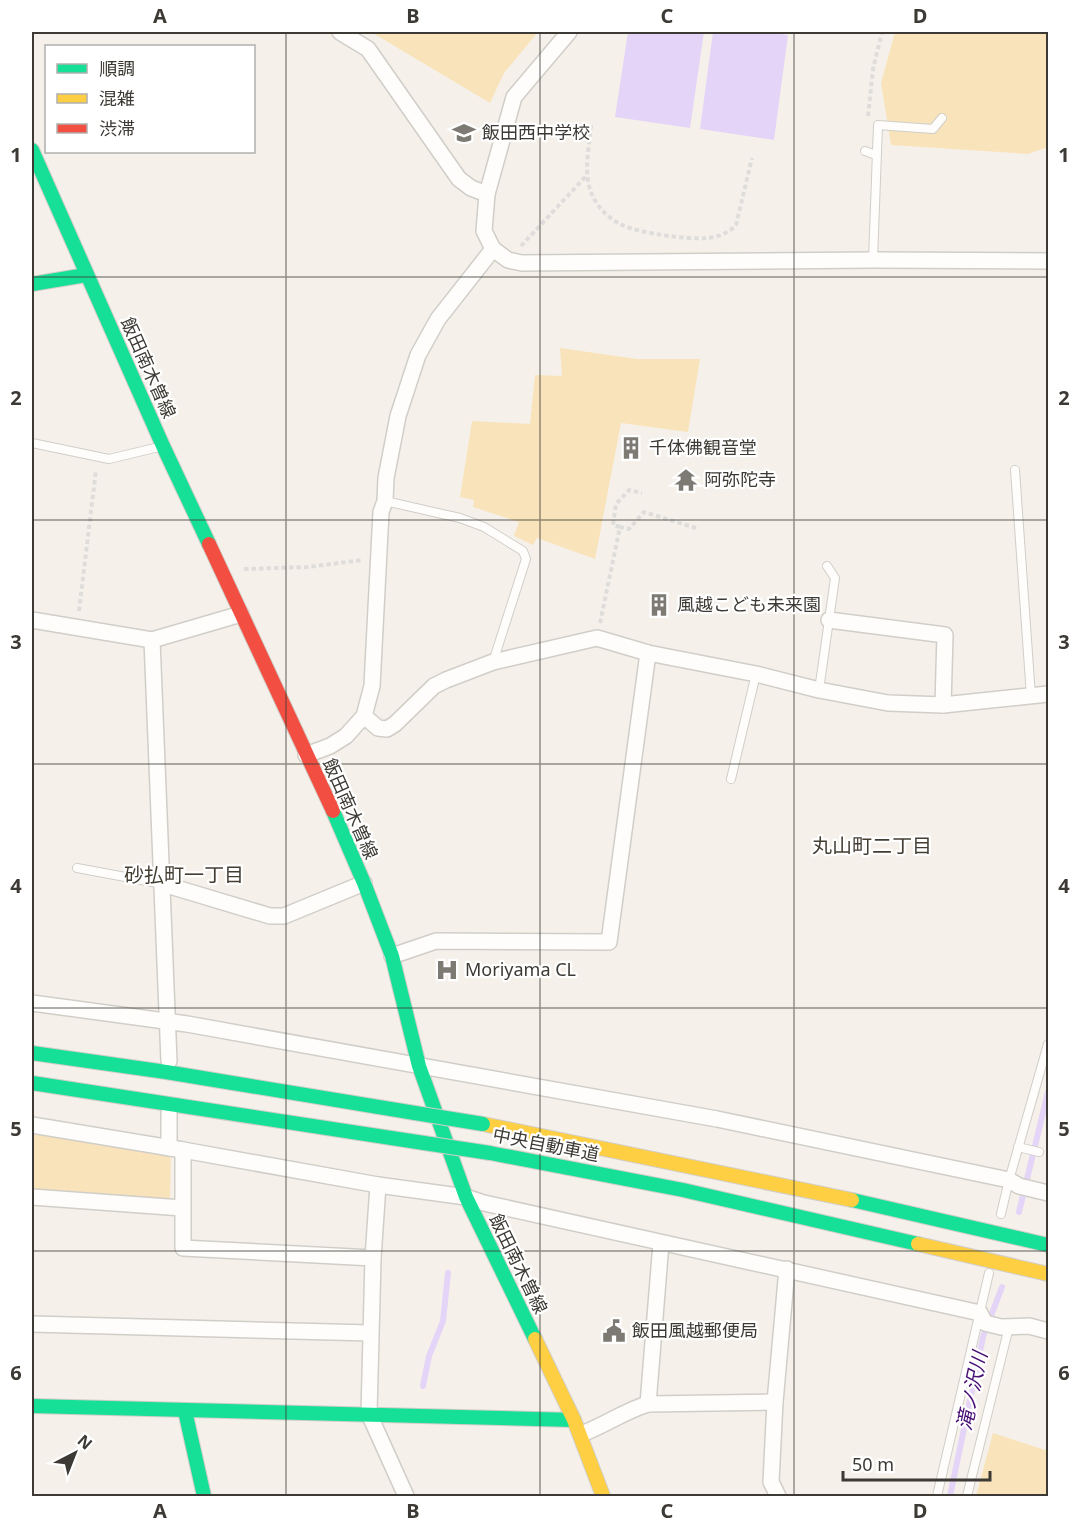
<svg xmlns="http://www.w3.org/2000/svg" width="1080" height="1528" viewBox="0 0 1080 1528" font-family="'Noto Sans','Noto Sans JP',sans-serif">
	<rect width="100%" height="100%" fill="#f5f1ea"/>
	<g fill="#f9e3ba">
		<polygon points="371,32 538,32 504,73 490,103"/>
		<polygon points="895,32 1048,32 1048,147 1028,154 891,145 881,83"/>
		<polygon points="560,348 637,359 700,359 688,432 621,423 595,559 537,538 533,545 514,536 519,522 473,507 474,500 460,497 472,421 530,424 535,375 562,376"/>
		<polygon points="32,1134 171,1152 170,1201 32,1190"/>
		<polygon points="993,1433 1048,1451 1048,1496 976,1496"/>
	</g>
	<g fill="#e4d4f7">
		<polygon points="628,32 704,32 690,128 615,117"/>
		<polygon points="713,32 765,32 788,35 774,140 700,129"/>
	</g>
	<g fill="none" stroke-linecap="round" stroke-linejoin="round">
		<g stroke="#e4d4f7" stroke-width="6">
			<polyline points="1019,1212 1048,1092"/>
			<polyline points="423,1386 429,1356 443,1321 448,1273"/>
			<polyline points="950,1496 983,1337 1002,1287"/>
		</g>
		<g stroke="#d1cec8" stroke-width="10">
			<g id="lane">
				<polyline points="865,151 876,155"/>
				<polyline points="873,260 878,125 933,129 942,118"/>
				<polyline points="32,443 109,459 159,447"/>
				<polyline points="1015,470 1031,696"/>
				<polyline points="385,501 460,518 484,527 523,551 526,559 493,662"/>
				<polyline points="819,690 835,578 827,566"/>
				<polyline points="731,779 756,674"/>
				<polyline points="77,868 163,884"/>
				<polyline points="1018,1147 1039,1152"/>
				<polyline points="1001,1214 1009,1180 1048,1044"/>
				<polyline points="937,1496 989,1273"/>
				<polyline points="967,1496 1009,1327"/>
			</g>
		</g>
		<g stroke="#d1cec8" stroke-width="18">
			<g id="street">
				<polyline points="340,32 368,49 459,179 471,188 487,194"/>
				<polyline points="569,32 514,97 487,194 484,231 493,249 508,260 522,263 873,260 1048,261"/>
				<polyline points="32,620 152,640 241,614"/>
				<polyline points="829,620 945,635 943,705"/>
				<polyline points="152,640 169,1061"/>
				<polyline points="364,716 378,728 387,729 395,724 434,686 446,680 493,662 597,638 648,653 756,674 819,690 888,703 943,705 1048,694"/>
				<polyline points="306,755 330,746 346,736 364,716 372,686 381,512 385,501 386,478 398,416 418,355 438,319 493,249"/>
				<polyline points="163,884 270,916 284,916 364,883"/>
				<polyline points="392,956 436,941 609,942 648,653"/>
				<polyline points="32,1003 187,1024 717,1119 1009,1180 1019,1186 1048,1193"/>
				<polyline points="32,1125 183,1150"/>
				<polyline points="169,1148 169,1113"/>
				<polyline points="378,1185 373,1258 369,1414 406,1496"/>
				<polyline points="32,1197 182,1208"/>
				<polyline points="373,1258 183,1248 183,1150 378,1185 466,1197 484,1203 980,1313 985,1323 1001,1327 1029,1326 1048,1331"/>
				<polyline points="32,1324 370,1333"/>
				<polyline points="648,1404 661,1243"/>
				<path d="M 581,1434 C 604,1426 624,1411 648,1404 L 775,1402"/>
				<polyline points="778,1496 771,1482 775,1402 787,1269"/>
			</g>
		</g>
		<g stroke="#d1cec8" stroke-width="16">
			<g id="fast">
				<polyline points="32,150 163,446 209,544"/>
				<polyline points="32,284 86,275"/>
				<polyline points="333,811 364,883 392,956 419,1066 466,1197 535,1339"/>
				<polyline points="32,1053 166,1072 415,1113"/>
				<polyline points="32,1083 424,1143"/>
				<polyline points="490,1153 683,1190 918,1244"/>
				<polyline points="852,1200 1048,1245"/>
				<polyline points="32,1406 574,1420"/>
				<polyline points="185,1411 204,1496"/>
			</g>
		</g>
		<g stroke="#d1cec8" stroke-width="16">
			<g id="slow">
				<polyline points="483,1124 852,1200"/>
				<polyline points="918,1244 1048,1274"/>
				<polyline points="535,1339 574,1420 603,1496"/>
			</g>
		</g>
		<g stroke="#d1cec8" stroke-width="16">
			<polyline id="jam" points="209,544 333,811"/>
		</g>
		<g stroke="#dfdddc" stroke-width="4" stroke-dasharray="4.5 3" stroke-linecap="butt">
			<polyline points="868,116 873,69 882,32"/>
			<path d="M 591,125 C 589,151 581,179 596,202 C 602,212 611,219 620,224 C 637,233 688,240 707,238 C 718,237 729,233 736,225 L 752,158"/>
			<polyline points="521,246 587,175"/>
			<polyline points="620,527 613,525 616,504 629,490 642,493"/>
			<polyline points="244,569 308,567 362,560"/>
			<polyline points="79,611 96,470"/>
			<polyline points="600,623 620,527 629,529 644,512 696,528"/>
		</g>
		<use href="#lane" stroke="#fefdfc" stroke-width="8"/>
		<use href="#street" stroke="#fefdfc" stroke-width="15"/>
		<use href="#fast" stroke="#16e098" stroke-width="14"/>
		<use href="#slow" stroke="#ffcf43" stroke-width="14"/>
		<use href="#jam" stroke="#f24e42" stroke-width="14"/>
		<g stroke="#d0cfcc" stroke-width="16" stroke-linecap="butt">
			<g id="fast-bridge">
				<polyline points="415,1113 483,1124"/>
				<polyline points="424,1143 490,1153"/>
			</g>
		</g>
		<use href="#fast-bridge" stroke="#16e098" stroke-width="14"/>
	</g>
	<path fill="none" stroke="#3d3a35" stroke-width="1.5" stroke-opacity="0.55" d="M 286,32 L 286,1496M 540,32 L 540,1496M 794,32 L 794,1496M 32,277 L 1048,277M 32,520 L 1048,520M 32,764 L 1048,764M 32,1008 L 1048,1008M 32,1251 L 1048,1251"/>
	<defs>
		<g id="school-bare" transform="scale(1.8)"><path d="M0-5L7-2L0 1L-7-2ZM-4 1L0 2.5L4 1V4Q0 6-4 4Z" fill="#7d7a74" stroke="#fff" stroke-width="2.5" paint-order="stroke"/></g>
		<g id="building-bare" transform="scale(1.8)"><path d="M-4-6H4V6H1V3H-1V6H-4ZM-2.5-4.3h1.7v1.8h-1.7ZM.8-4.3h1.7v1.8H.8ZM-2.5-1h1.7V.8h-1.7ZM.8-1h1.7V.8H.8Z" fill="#7d7a74" stroke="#fff" stroke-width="2.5" paint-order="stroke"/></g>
		<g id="temple-bare" transform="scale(1.8)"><path d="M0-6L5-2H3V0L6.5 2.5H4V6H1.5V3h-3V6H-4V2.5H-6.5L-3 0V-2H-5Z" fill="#7d7a74" stroke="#fff" stroke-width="2.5" paint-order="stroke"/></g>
		<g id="hospital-bare" transform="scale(1.8)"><path d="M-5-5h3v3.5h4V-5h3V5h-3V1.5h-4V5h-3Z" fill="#7d7a74" stroke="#fff" stroke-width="2.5" paint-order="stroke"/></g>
		<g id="civic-bare" transform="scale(1.8)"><path d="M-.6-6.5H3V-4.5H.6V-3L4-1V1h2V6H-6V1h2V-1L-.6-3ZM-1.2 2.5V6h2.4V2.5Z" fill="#7d7a74" stroke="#fff" stroke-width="2.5" paint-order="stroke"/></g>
	</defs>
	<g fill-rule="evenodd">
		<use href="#school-bare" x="464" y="133"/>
		<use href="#building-bare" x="631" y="448"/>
		<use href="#temple-bare" x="686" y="480"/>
		<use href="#building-bare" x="659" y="605"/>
		<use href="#hospital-bare" x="447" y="970"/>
		<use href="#civic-bare" x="614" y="1331"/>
	</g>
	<g text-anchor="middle" stroke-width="4.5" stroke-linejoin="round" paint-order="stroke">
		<g font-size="18" fill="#3d3a35" stroke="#fff" text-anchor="start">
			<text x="482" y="139">飯田西中学校</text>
			<text x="649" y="454">千体佛観音堂</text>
			<text x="704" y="486">阿弥陀寺</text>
			<text x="677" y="611">風越こども未来園</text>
			<text x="465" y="976">Moriyama CL</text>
			<text x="632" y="1337">飯田風越郵便局</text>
		</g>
		<g font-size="18" fill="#3d3a35" stroke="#fff">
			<text transform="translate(148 368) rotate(66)" y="6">飯田南木曽線</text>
			<text transform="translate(350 809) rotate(66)" y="6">飯田南木曽線</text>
			<text transform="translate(546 1145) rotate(11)" y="6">中央自動車道</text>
			<text transform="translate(518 1264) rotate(64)" y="6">飯田南木曽線</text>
		</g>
		<g font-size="20" fill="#433d32" stroke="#fff">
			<text x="872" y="853">丸山町二丁目</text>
			<text x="184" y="882">砂払町一丁目</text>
		</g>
		<g font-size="20" font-style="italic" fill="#480f76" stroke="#fff">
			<text transform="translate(972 1391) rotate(-78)" y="7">滝ノ沢川</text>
		</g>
	</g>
	<rect width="1080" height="1528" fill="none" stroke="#ffffff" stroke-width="66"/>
	<rect x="45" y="45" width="210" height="108" fill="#ffffff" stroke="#b1b0ae" stroke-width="1.5"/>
	<rect x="57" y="64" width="30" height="9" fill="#16e098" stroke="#b1b0ae" stroke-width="1.5"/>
	<text x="99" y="75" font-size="18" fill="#3d3a35">順調</text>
	<rect x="57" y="94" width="30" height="9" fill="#ffcf43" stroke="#b1b0ae" stroke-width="1.5"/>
	<text x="99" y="105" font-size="18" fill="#3d3a35">混雑</text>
	<rect x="57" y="124" width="30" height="9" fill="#f24e42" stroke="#b1b0ae" stroke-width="1.5"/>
	<text x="99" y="135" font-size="18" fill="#3d3a35">渋滞</text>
	<g transform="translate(75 1453) rotate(42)" stroke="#ffffff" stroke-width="4.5" paint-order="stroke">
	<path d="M0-4.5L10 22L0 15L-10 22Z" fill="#3d3a35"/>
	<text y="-9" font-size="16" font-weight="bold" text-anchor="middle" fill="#3d3a35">N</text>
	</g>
	<path d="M843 1471v9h147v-9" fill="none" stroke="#3d3a35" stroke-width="3"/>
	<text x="852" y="1471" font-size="18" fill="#3d3a35" stroke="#ffffff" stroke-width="4.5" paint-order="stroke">50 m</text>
	<rect x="33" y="33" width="1014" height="1462" fill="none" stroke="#3d3a35" stroke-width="2"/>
	<g font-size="20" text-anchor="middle" font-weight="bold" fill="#3d3a35">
		<text x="160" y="23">A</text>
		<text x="413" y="23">B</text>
		<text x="667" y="23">C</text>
		<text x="920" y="23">D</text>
		<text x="16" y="162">1</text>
		<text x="1064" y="162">1</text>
		<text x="16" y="405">2</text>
		<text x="1064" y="405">2</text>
		<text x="16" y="649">3</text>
		<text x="1064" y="649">3</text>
		<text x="16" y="893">4</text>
		<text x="1064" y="893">4</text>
		<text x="16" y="1136">5</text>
		<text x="1064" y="1136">5</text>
		<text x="16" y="1380">6</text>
		<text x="1064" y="1380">6</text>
		<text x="160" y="1518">A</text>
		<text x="413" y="1518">B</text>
		<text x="667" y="1518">C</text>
		<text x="920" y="1518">D</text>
	</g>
</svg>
